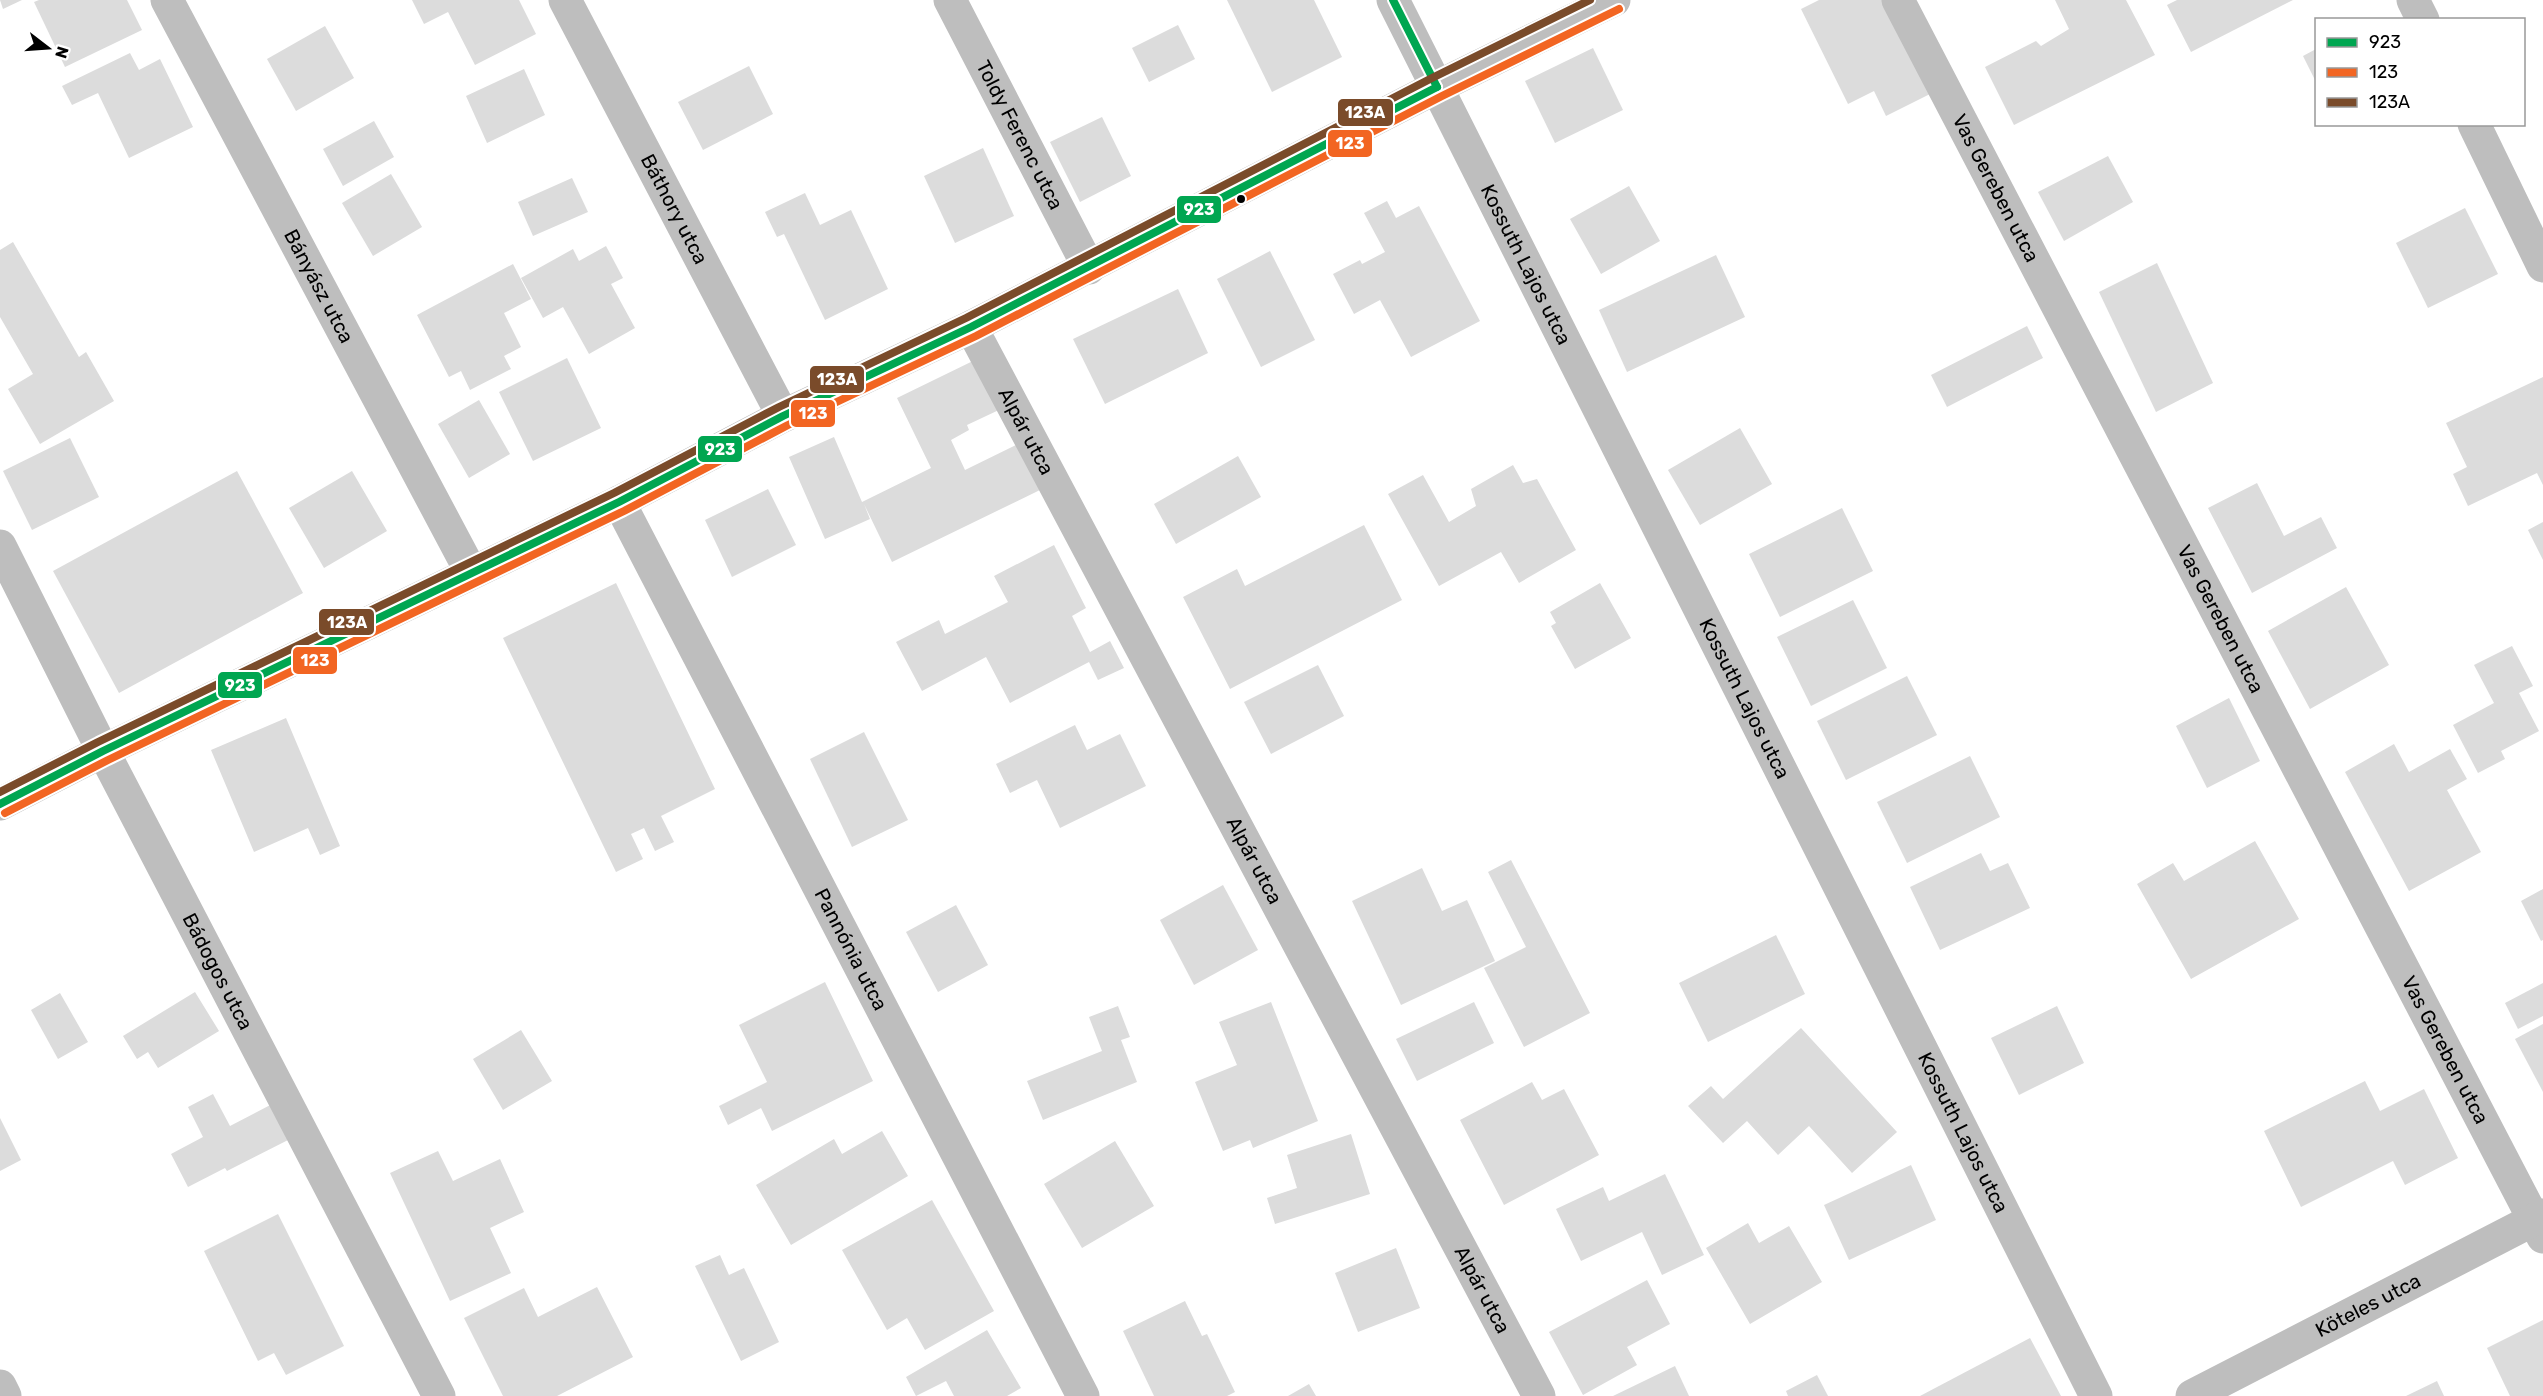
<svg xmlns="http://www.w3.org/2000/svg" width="2543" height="1396" viewBox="0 0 2543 1396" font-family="Rubik,sans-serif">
	<rect width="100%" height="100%" fill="#fff"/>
	<g fill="#dcdcdc">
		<polygon points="0,0 22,0 3,9"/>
		<polygon points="39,0 127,0 142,30 65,67 34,2"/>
		<polygon points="412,0 519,0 536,34 475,65 448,12 424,24"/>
		<polygon points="1227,0 1314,0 1342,57 1272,92"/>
		<polygon points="1819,0 1884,0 1930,94 1886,116 1874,91 1848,104 1801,9"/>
		<polygon points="2055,0 2126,0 2155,55 2014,125 1985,67 2036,41 2041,46 2069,29"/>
		<polygon points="2177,0 2293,0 2191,52 2167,5"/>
		<polygon points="1178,25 1195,59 1149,82 1132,48"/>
		<polygon points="325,26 354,78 296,111 267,59"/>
		<polygon points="1593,48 1623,110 1555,143 1525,81"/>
		<polygon points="2316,49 2316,82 2303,56"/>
		<polygon points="130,53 139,70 160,59 193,127 129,158 98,93 72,105 62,86"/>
		<polygon points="749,66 773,114 703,150 678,102"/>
		<polygon points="524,69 545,115 487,143 466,96"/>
		<polygon points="1102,117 1131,176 1080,202 1050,142"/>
		<polygon points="374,121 394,157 343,186 323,149"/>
		<polygon points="983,148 1014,216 955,243 924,176"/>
		<polygon points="2108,156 2133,202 2064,241 2038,192"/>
		<polygon points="391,174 422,227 373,256 342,203"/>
		<polygon points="572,178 588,212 533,236 518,202"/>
		<polygon points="1629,186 1660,241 1601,274 1570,219"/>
		<polygon points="805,193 820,225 851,210 888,289 825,320 784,234 777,237 765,212"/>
		<polygon points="1387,201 1396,218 1419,206 1480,321 1411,357 1380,300 1354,314 1333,274 1360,260 1362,264 1385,252 1364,213"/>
		<polygon points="2465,208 2498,274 2428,308 2396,243"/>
		<polygon points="13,242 79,357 86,352 114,401 40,444 8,389 33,374 0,317 0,250"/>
		<polygon points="606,246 623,278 611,284 635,328 589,354 563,307 543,318 521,278 573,249 579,261"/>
		<polygon points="1270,251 1315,340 1261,367 1217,279"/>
		<polygon points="1716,255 1745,317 1627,372 1599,310"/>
		<polygon points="2157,263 2213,383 2156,412 2099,292"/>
		<polygon points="513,264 531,299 504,313 521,347 504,356 511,369 470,390 461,371 449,377 417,315"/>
		<polygon points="1178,289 1208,353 1105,404 1073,339"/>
		<polygon points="2027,326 2043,358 1947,407 1931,375"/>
		<polygon points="567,358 601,428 533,461 499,392"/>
		<polygon points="977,359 1001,409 967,425 969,430 951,440 965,470 1018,444 1040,490 892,562 864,504 870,519 825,539 789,457 834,437 862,502 931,468 897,398"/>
		<polygon points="2543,377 2543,485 2537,473 2468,506 2453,474 2467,467 2446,423"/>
		<polygon points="479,400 510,454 469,478 438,424"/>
		<polygon points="1740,428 1772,484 1700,525 1668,470"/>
		<polygon points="70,438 99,497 32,530 3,471"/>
		<polygon points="1238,456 1261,497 1176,544 1154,504"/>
		<polygon points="1513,465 1523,483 1537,479 1576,550 1519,583 1501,552 1439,586 1388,494 1423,475 1449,522 1476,506 1471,489"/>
		<polygon points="237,471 303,593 119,693 53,571"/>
		<polygon points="352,471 387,531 324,568 289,508"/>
		<polygon points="2257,483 2284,536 2321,517 2337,548 2252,593 2208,508"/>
		<polygon points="768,489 796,545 732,577 705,520"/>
		<polygon points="1842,508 1873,571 1780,617 1749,554"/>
		<polygon points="2543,522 2543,560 2528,530"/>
		<polygon points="1364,525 1402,600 1230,689 1183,597 1237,569 1245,586"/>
		<polygon points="1054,545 1086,608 1072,616 1090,652 1110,641 1124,668 1098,680 1089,662 1010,703 986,657 922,691 896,642 939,620 945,634 1008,602 994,576"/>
		<polygon points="616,583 715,789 661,816 674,842 655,851 644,828 631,834 643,859 616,872 503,638"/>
		<polygon points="1600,583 1631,638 1575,669 1551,626 1556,623 1550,612"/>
		<polygon points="2346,587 2389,665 2310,709 2268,631"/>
		<polygon points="1853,600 1887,668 1811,706 1777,637"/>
		<polygon points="2512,646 2533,686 2519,693 2539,731 2501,751 2505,759 2478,773 2453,725 2494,703 2474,665"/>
		<polygon points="1318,665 1344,716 1271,754 1244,702"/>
		<polygon points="1907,676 1937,735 1846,780 1817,721"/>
		<polygon points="2229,698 2260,761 2207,788 2176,726"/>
		<polygon points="286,718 340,846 320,855 308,828 254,852 211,750"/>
		<polygon points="1075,725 1087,750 1120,734 1146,786 1060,828 1037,780 1010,793 996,764"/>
		<polygon points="864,732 908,820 852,847 810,759"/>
		<polygon points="2394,744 2409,772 2450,749 2467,779 2447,790 2481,852 2409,891 2345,772"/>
		<polygon points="1970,756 2000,817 1907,863 1877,802"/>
		<polygon points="2255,841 2299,919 2191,979 2137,884 2173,863 2184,881"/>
		<polygon points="1981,853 1990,871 2008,863 2030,908 1940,950 1910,887"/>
		<polygon points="1511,860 1590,1013 1524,1047 1484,968 1526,947 1488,872"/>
		<polygon points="1422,868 1442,911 1467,900 1495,961 1401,1005 1352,901"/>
		<polygon points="1223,885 1258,950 1194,985 1160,920"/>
		<polygon points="2543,889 2543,940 2541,941 2521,901"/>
		<polygon points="956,905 988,965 938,992 906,932"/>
		<polygon points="1776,935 1805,994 1708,1042 1679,983"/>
		<polygon points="825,982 873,1081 772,1131 761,1108 728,1125 719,1106 767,1082 739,1025"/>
		<polygon points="2543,983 2543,1016 2518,1029 2505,1003"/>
		<polygon points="195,992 219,1031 158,1068 148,1052 137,1059 123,1036"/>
		<polygon points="60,993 88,1042 58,1059 31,1010"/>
		<polygon points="1271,1002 1318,1121 1253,1148 1250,1140 1223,1151 1195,1082 1237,1065 1219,1022"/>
		<polygon points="1474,1002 1494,1043 1417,1081 1396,1039"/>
		<polygon points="1118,1006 1130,1037 1121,1040 1137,1082 1043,1120 1027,1081 1102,1051 1089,1017"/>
		<polygon points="2057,1006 2084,1063 2019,1095 1991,1038"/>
		<polygon points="2543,1024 2543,1092 2515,1039"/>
		<polygon points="1801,1028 1897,1132 1852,1173 1809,1126 1778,1155 1747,1121 1723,1143 1688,1106 1711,1086 1723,1099"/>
		<polygon points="521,1030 552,1081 503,1110 473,1059"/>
		<polygon points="2365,1081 2380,1111 2424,1089 2458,1158 2405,1185 2393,1161 2301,1207 2264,1131"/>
		<polygon points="1532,1082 1542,1100 1564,1089 1599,1155 1504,1205 1460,1120"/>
		<polygon points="213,1094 230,1126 276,1102 294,1137 227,1171 225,1168 188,1187 171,1154 203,1137 188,1107"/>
		<polygon points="0,1118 21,1160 0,1171"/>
		<polygon points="882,1131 908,1176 791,1245 756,1185 834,1139 842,1154"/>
		<polygon points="1351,1134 1370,1194 1275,1224 1267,1198 1297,1188 1287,1155"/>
		<polygon points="1115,1141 1154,1206 1082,1248 1044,1184"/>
		<polygon points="438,1151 453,1181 500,1159 524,1212 490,1228 511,1273 450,1301 390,1173"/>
		<polygon points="1911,1165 1936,1220 1849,1260 1824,1205"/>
		<polygon points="1665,1174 1704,1255 1662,1275 1642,1232 1581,1261 1556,1209 1603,1187 1609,1201"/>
		<polygon points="932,1200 994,1311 925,1350 907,1318 887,1330 842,1250"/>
		<polygon points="278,1214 344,1346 286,1375 274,1353 258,1361 204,1251"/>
		<polygon points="1748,1223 1759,1243 1789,1226 1822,1282 1750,1324 1706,1248"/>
		<polygon points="1396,1248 1420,1308 1358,1332 1335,1273"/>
		<polygon points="720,1255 729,1275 744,1268 779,1342 741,1361 695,1266"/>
		<polygon points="1647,1280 1670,1324 1627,1347 1637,1365 1583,1395 1549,1332"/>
		<polygon points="597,1287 633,1357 557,1396 503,1396 464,1318 524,1288 538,1317"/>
		<polygon points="1185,1301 1202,1336 1207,1334 1235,1392 1227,1396 1154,1396 1123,1331"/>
		<polygon points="2543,1320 2543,1396 2510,1396 2487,1348"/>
		<polygon points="987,1330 1021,1388 1007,1396 954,1396 946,1381 916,1396 906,1377"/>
		<polygon points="2030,1338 2061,1396 1920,1396"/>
		<polygon points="1675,1366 1689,1396 1613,1396"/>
		<polygon points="1817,1375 1828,1396 1788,1396 1786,1391"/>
		<polygon points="2437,1381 2444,1396 2406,1396"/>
		<polygon points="1309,1384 1316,1396 1288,1396"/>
	</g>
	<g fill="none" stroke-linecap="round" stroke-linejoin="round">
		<g stroke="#bebebe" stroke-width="33">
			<path id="s1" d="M 167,0 L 471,572"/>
			<path id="s2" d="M 565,0 L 783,416"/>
			<path id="s3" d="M 950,0 L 1089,268"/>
			<path id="s4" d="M 1393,0 L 2096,1396"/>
			<path id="s5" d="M 1898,0 L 2543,1237"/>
			<polyline points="2413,0 2423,20"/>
			<polyline points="2474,124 2543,266"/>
			<path id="s6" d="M 971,327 L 1539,1396"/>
			<path id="s7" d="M 619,502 L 1083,1396"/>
			<path id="s8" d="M 0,546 L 103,751 L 439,1396"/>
			<polyline points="0,804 103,751 619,502 783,416 971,327 1437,87 1614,0"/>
			<polyline points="0,1386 5,1396"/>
			<path id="s9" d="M 2192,1396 L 2543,1215"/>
		</g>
		<defs>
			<g id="bus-1">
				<polyline points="1393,0 1437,87"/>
				<polyline points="0,804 103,751 619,502 783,416 971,327 1437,87"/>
			</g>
			<polyline id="bus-2" points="5,813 108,760 624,511 788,425 976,336 1442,96 1619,9"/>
			<polyline id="bus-3" points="0,792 98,742 614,493 779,407 966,318 1432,78 1590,0"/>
		</defs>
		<use href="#bus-1" stroke="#fff" stroke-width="12"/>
		<use href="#bus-2" stroke="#fff" stroke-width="12"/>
		<use href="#bus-3" stroke="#fff" stroke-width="12"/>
		<use href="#bus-1" stroke="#00a651" stroke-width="8"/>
		<use href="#bus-2" stroke="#f26522" stroke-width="8"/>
		<use href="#bus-3" stroke="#7a4b2a" stroke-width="8"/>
	</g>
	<circle fill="#000" stroke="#fff" stroke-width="2" cx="1241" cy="199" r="5"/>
	<g text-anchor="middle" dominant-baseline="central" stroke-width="4.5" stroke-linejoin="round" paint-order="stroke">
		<g font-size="20" fill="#000" stroke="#fff">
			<text stroke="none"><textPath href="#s3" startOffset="152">Toldy Ferenc utca</textPath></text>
			<text stroke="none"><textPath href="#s5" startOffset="212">Vas Gereben utca</textPath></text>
			<text stroke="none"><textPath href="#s2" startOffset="236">Báthory utca</textPath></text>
			<text stroke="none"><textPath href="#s4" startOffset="296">Kossuth Lajos utca</textPath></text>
			<text stroke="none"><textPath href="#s1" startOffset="324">Bányász utca</textPath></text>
			<text stroke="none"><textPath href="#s6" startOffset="118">Alpár utca</textPath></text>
			<text stroke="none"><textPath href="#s5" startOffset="698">Vas Gereben utca</textPath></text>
			<text stroke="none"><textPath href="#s4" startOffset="782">Kossuth Lajos utca</textPath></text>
			<text stroke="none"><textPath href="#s6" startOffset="604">Alpár utca</textPath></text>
			<text stroke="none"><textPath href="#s7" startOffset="504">Pannónia utca</textPath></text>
			<text stroke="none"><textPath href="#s8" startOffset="478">Bádogos utca</textPath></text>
			<text stroke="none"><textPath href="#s5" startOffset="1184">Vas Gereben utca</textPath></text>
			<text stroke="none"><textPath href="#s4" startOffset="1268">Kossuth Lajos utca</textPath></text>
			<text stroke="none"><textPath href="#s6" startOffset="1090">Alpár utca</textPath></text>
			<text stroke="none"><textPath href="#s9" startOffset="198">Köteles utca</textPath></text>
		</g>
	</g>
	<g stroke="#fff" stroke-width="2">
		<rect x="1337" y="98" width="57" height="29" rx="6" fill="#7a4b2a"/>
		<rect x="1327" y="129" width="46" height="29" rx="6" fill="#f26522"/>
		<rect x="1176" y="195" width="46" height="29" rx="6" fill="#00a651"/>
		<rect x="809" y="365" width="56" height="29" rx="6" fill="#7a4b2a"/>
		<rect x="790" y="399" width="46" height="29" rx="6" fill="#f26522"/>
		<rect x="697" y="435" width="46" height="28" rx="6" fill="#00a651"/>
		<rect x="318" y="608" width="57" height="28" rx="6" fill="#7a4b2a"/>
		<rect x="292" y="646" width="46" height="29" rx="6" fill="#f26522"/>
		<rect x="217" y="671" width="46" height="28" rx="6" fill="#00a651"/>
	</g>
	<g font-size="16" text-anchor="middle" font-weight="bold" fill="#fff">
		<text x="1365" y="118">123A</text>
		<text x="1350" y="149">123</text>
		<text x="1199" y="215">923</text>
		<text x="837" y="385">123A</text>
		<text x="813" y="419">123</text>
		<text x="720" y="455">923</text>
		<text x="347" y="628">123A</text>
		<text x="315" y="666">123</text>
		<text x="240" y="691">923</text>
	</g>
	<rect x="2315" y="18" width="210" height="108" fill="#ffffff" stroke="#999999" stroke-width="1.5"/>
	<rect x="2327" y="38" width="30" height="9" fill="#00a651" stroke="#999999" stroke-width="1.5"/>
	<text x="2369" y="48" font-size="18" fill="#000000">923</text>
	<rect x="2327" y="68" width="30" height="9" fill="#f26522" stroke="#999999" stroke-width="1.5"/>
	<text x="2369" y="78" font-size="18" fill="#000000">123</text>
	<rect x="2327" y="98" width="30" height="9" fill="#7a4b2a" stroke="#999999" stroke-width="1.5"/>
	<text x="2369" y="108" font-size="18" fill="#000000">123A</text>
	<g transform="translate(48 48) rotate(107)" stroke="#ffffff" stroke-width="4.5" paint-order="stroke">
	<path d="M0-4.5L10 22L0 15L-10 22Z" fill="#000000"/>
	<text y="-9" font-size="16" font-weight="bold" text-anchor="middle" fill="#000000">N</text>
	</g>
</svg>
